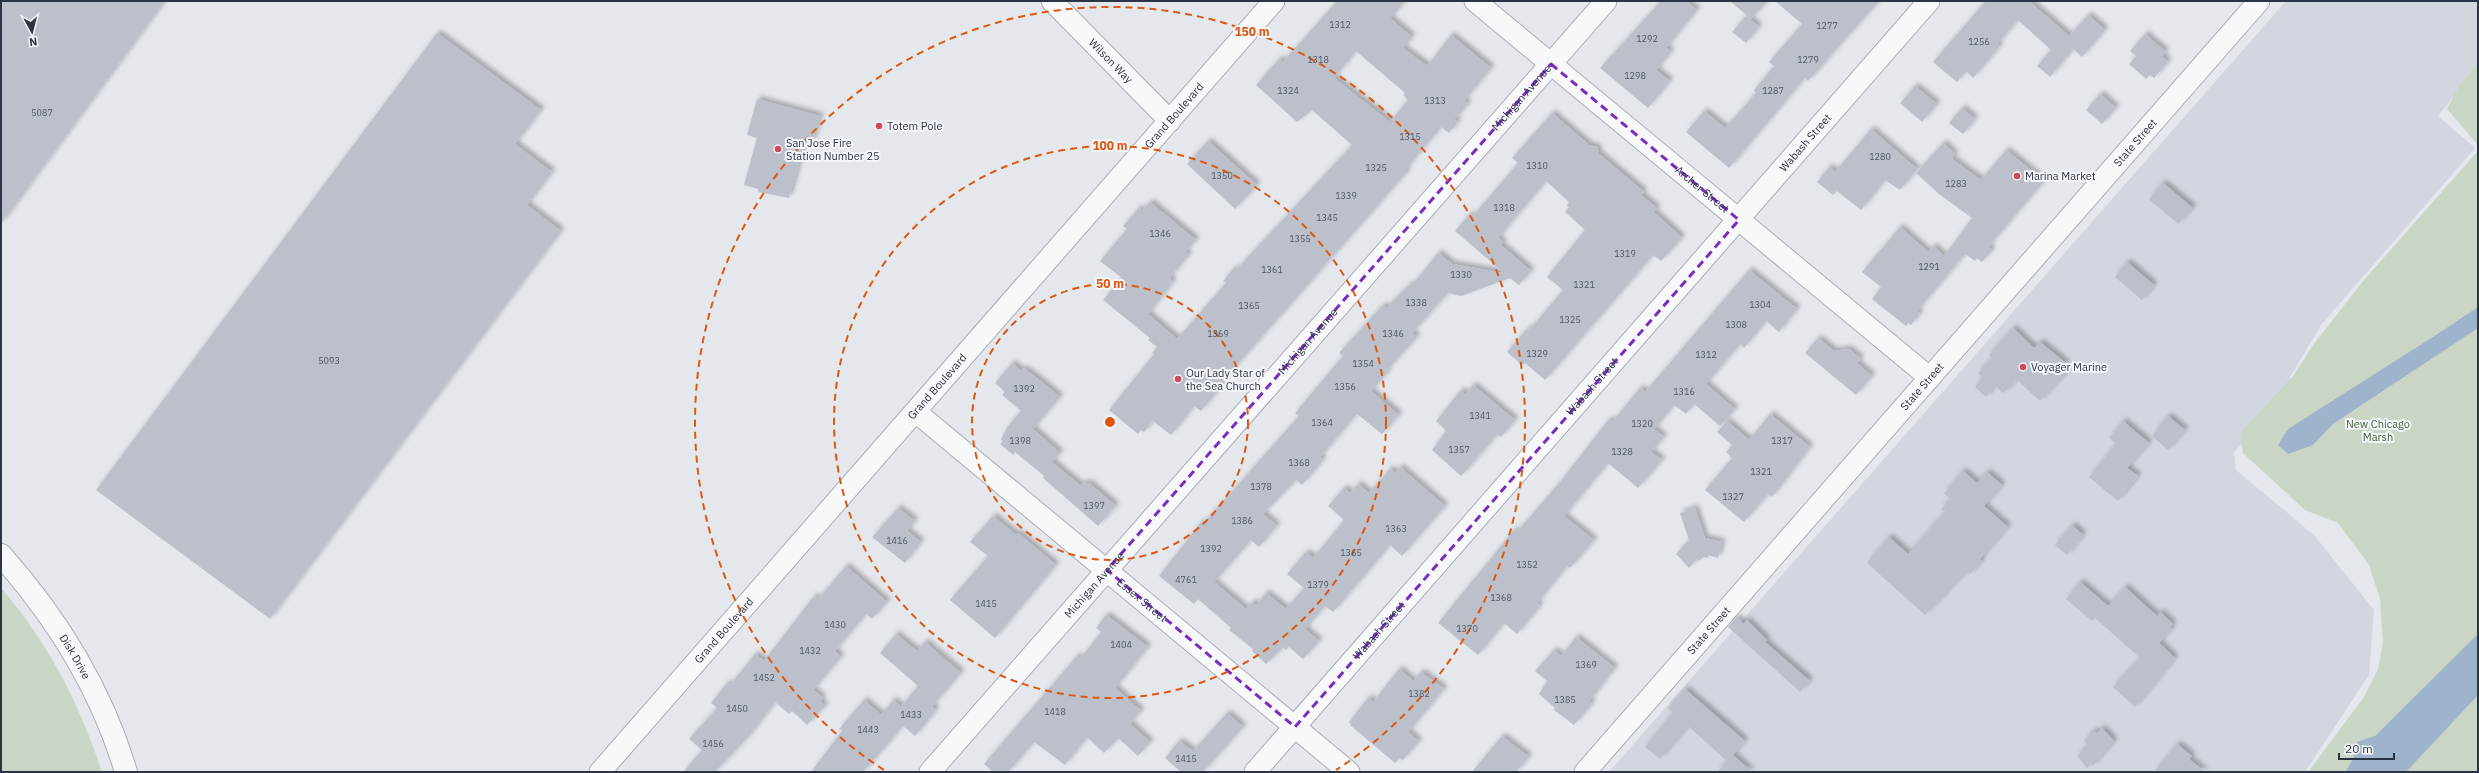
<svg xmlns="http://www.w3.org/2000/svg" width="2479" height="773" viewBox="0 0 2479 773" font-family="'IBM Plex Sans',sans-serif">
	<defs>
		<filter id="shadow"><feDropShadow dx="3.5" dy="-3.5" stdDeviation="2" flood-color="#0004"/></filter>
	</defs>
	<rect width="100%" height="100%" fill="#e4e7ec"/>
	<polygon fill="#d2d6de" points="2286,1 2478,1 2478,66 2438,116 2475,148 2321,325 2290,377 2291,383 2234,453 2236,470 2314,535 2374,610 2369,675 2305,772 1609,772"/>
	<g fill="#c9d6c5">
		<polygon points="2478,63 2478,145 2447,109 2458,88"/>
		<polygon points="2478,151 2478,772 2308,772 2364,697 2378,669 2383,643 2380,599 2369,565 2338,523 2305,510 2243,453 2240,433 2294,375 2313,345 2364,280"/>
		<path d="M 1,588 C 49,644 79,703 102,772 L 1,772 Z"/>
	</g>
	<g fill="#9fb4cc">
		<polygon points="2478,307 2478,328 2333,424 2313,445 2288,454 2278,445 2288,429 2436,335"/>
		<polygon points="2478,634 2478,695 2406,772 2345,772 2353,759 2357,742 2375,736"/>
	</g>
	<g fill="#bbc0ca" fill-rule="evenodd" filter="url(#shadow)">
		<polygon points="1,1 165,1 1,224"/>
		<path d="M 1337,1 L 1405,1 L 1390,18 L 1412,37 L 1403,48 L 1427,66 L 1451,35 L 1491,68 L 1464,101 L 1468,104 L 1454,120 L 1458,122 L 1449,133 L 1441,127 L 1405,170 L 1407,172 L 1221,383 L 1223,384 L 1201,411 L 1194,406 L 1171,435 L 1153,421 L 1144,432 L 1141,430 L 1138,434 L 1109,410 L 1154,354 L 1152,353 L 1157,347 L 1148,340 L 1150,338 L 1103,300 L 1122,278 L 1100,261 L 1127,229 L 1123,226 L 1139,208 L 1142,211 L 1150,202 L 1196,240 L 1185,252 L 1189,255 L 1171,276 L 1170,280 L 1173,282 L 1148,314 L 1177,339 L 1226,283 L 1223,281 L 1233,269 L 1235,271 L 1352,145 L 1312,110 L 1297,122 L 1256,85 L 1279,59 L 1283,62 ZM 1356,51 L 1405,93 L 1403,95 L 1408,100 L 1390,122 L 1334,78 Z"/>
		<polygon points="1661,1 1686,1 1697,10 1666,48 1671,52 1656,70 1670,81 1648,108 1600,68"/>
		<polygon points="1730,1 1767,1 1751,19"/>
		<polygon points="1775,1 1879,1 1808,81 1805,78 1729,168 1686,132 1704,111 1725,128 1756,93 1754,90 1774,66 1769,62 1802,24"/>
		<polygon points="1986,1 2029,1 2069,36 2088,15 2105,30 2082,57 2073,49 2050,77 2037,66 2051,50 2018,20 1997,44 2000,46 1973,78 1966,71 1957,82 1933,62"/>
		<polygon points="1746,16 1759,27 1746,43 1732,32"/>
		<polygon points="437,33 541,110 515,144 552,172 527,205 561,231 270,619 96,490"/>
		<polygon points="2145,34 2166,52 2162,56 2168,62 2154,78 2150,75 2146,79 2129,64 2136,56 2130,51"/>
		<polygon points="1915,86 1937,104 1922,122 1900,103"/>
		<polygon points="2100,94 2116,108 2102,124 2086,110"/>
		<polygon points="757,99 820,116 812,142 805,140 789,198 758,192 758,189 744,185 757,138 747,135"/>
		<polygon points="1962,108 1975,119 1963,134 1949,123"/>
		<polygon points="1552,113 1589,145 1597,147 1599,154 1644,192 1641,195 1657,208 1654,212 1682,238 1661,261 1653,255 1545,380 1525,363 1522,365 1507,352 1525,331 1532,327 1563,290 1547,277 1585,230 1565,212 1569,207 1567,205 1569,202 1546,181 1498,238 1503,242 1501,245 1531,271 1519,285 1510,278 1461,296 1448,293 1412,333 1417,337 1386,371 1388,372 1371,391 1399,415 1382,434 1357,414 1320,457 1323,460 1302,485 1296,480 1263,514 1277,526 1259,547 1251,540 1214,582 1246,609 1252,602 1256,605 1266,593 1286,609 1304,588 1287,574 1306,552 1313,558 1344,520 1328,506 1344,488 1350,493 1358,484 1369,493 1390,469 1395,473 1400,467 1445,506 1402,556 1390,545 1333,612 1325,606 1305,629 1319,641 1303,659 1289,647 1286,650 1283,647 1266,664 1252,651 1253,649 1229,630 1231,628 1198,599 1194,604 1159,576 1201,522 1203,524 1299,416 1295,413 1343,356 1339,353 1383,305 1386,308 1410,284 1412,285 1438,253 1452,264 1504,273 1455,231 1470,214 1472,217 1518,163 1512,158"/>
		<polygon points="1871,129 1917,169 1900,190 1885,180 1861,210 1837,191 1833,195 1817,182 1829,167 1835,172"/>
		<polygon points="1208,141 1257,185 1235,209 1187,164"/>
		<polygon points="1943,143 1955,154 1952,159 1981,180 2006,150 2044,181 1988,247 1992,250 1982,262 1977,258 1975,261 1965,254 1917,311 1920,313 1911,325 1908,323 1906,326 1872,299 1881,287 1862,272 1900,227 1928,252 1933,246 1944,256 1972,218 1939,194 1916,173"/>
		<polygon points="2163,183 2193,208 2178,224 2149,199"/>
		<polygon points="2127,262 2154,285 2142,300 2115,277"/>
		<polygon points="1749,270 1797,309 1779,332 1766,321 1744,348 1740,344 1706,384 1735,409 1720,426 1694,404 1686,414 1674,405 1654,429 1664,437 1651,452 1662,460 1638,488 1608,463 1564,516 1594,540 1570,568 1567,566 1537,603 1540,606 1517,634 1504,623 1478,655 1438,623 1514,530 1517,532 1560,482 1609,419 1612,422 1640,388 1645,392"/>
		<polygon points="2013,328 2034,348 2040,342 2067,364 2061,371 2065,374 2040,401 2017,380 2003,393 1995,386 1986,397 1975,387 1983,377 1978,373 1992,358 1989,355"/>
		<polygon points="1818,338 1834,351 1849,349 1861,359 1857,363 1872,376 1856,395 1805,353"/>
		<polygon points="1012,363 1021,371 1023,368 1033,375 1060,397 1033,429 1060,453 1052,462 1081,486 1084,482 1088,485 1089,483 1116,506 1098,526 1043,478 1044,476 1015,452 1013,455 1000,444 1003,441 1001,439 1008,426 1021,411 1002,395 1005,392 995,383"/>
		<polygon points="1473,385 1515,420 1501,437 1497,435 1461,476 1432,450 1446,431 1436,421 1461,390 1465,394"/>
		<polygon points="1770,414 1810,447 1772,497 1768,494 1744,522 1705,490 1732,458 1726,452 1732,445 1717,432 1727,421 1749,440"/>
		<polygon points="2168,416 2185,430 2168,450 2152,436"/>
		<polygon points="2123,421 2149,443 2127,468 2138,476 2118,501 2089,477 2116,444 2109,438"/>
		<polygon points="1963,471 1977,483 1987,472 2002,485 1984,506 2008,527 1980,559 1982,561 1970,574 1967,571 1925,615 1867,563 1889,537 1908,554 1945,512 1941,509 1950,499 1944,493"/>
		<polygon points="898,508 915,521 907,531 921,542 905,563 872,537"/>
		<polygon points="1695,508 1705,538 1722,542 1718,558 1708,555 1708,558 1703,557 1699,561 1697,559 1689,568 1676,554 1689,540 1680,513"/>
		<polygon points="993,516 1016,535 1018,533 1056,565 995,638 950,600 988,556 970,542"/>
		<polygon points="2072,525 2083,535 2067,555 2055,545"/>
		<polygon points="846,566 887,602 872,619 866,614 835,651 841,657 813,690 823,698 820,701 825,706 807,725 792,711 789,714 775,702 749,736 715,772 683,772 702,750 689,739 717,708 711,703 727,683 730,685 755,654 764,661 814,596 818,599"/>
		<polygon points="2080,582 2108,606 2125,587 2157,616 2160,612 2173,624 2170,627 2172,629 2159,643 2175,658 2135,707 2113,687 2140,658 2095,618 2092,621 2066,599"/>
		<polygon points="1106,615 1148,647 1115,688 1141,711 1130,724 1150,742 1138,756 1118,738 1104,753 1087,737 1065,765 1034,742 1008,772 993,772 984,764 1077,656 1080,659 1101,632 1096,628"/>
		<polygon points="1737,617 1744,624 1747,620 1767,640 1765,642 1810,681 1800,692 1728,627"/>
		<polygon points="896,634 917,651 925,642 961,673 932,706 936,710 915,736 903,726 863,772 811,772 842,731 839,729 864,700 881,715 893,700 901,707 918,686 880,653"/>
		<polygon points="1576,637 1615,668 1589,701 1592,703 1590,706 1574,725 1554,710 1555,708 1539,694 1547,681 1535,671 1554,650 1561,656"/>
		<polygon points="1399,669 1413,681 1421,672 1444,689 1408,732 1419,741 1403,760 1400,758 1395,763 1350,725 1351,724 1349,722 1368,698 1373,702"/>
		<polygon points="1685,689 1745,741 1733,755 1752,772 1717,772 1727,761 1688,726 1660,759 1645,747 1673,713 1668,708"/>
		<polygon points="1227,713 1243,727 1203,772 1181,772 1165,758 1179,741 1193,751"/>
		<polygon points="2102,728 2114,741 2093,766 2091,764 2087,768 2077,756 2088,745 2084,740 2094,731 2097,733"/>
		<polygon points="1502,736 1529,757 1516,772 1472,772"/>
		<polygon points="2177,744 2192,756 2189,759 2205,772 2154,772"/>
	</g>
	<g fill="none" stroke-linecap="round" stroke-linejoin="round">
		<defs>
			<g id="minor">
				<path id="s1" d="M 1052,1 L 1170,121"/>
				<path id="s2" d="M 1475,1 L 1930,378"/>
				<path id="s3" d="M 916,412 L 1349,772"/>
				<path id="s4" d="M 600,772 L 1274,1"/>
				<path id="s5" d="M 930,772 L 1606,1"/>
				<path id="s6" d="M 1255,772 L 1929,1"/>
				<path id="s7" d="M 1585,772 L 2259,1"/>
			</g>
			<g id="tertiary">
				<path id="s8" d="M 1,555 C 57,618 102,691 126,772"/>
			</g>
		</defs>
		<use href="#minor" stroke="#a9aeb7" stroke-width="23"/>
		<use href="#tertiary" stroke="#a9aeb7" stroke-width="24"/>
		<use href="#minor" stroke="#f7f8fa" stroke-width="21"/>
		<use href="#tertiary" stroke="#f7f8fa" stroke-width="22"/>
	</g>
	<path fill="none" stroke="#7b2cbf" stroke-width="3" stroke-dasharray="8 5" stroke-linejoin="round" d="M 1551,64 L 1739,220 L 1295,727 L 1107,570 Z"/>
	<g fill="none" stroke="#df570f" stroke-width="2" stroke-dasharray="7 5">
		<circle cx="1110" cy="422" r="138"/>
		<circle cx="1110" cy="422" r="276"/>
		<path d="M884 770A415 415 0 1 1 1336 770"/>
	</g>
	<g fill="#d1495b" stroke="#f4f6f9" stroke-width="1.5">
		<circle cx="879" cy="126" r="4"/>
		<circle cx="778" cy="149" r="4"/>
		<circle cx="2017" cy="176" r="4"/>
		<circle cx="2023" cy="367" r="4"/>
		<circle cx="1178" cy="379" r="4"/>
	</g>
	<g text-anchor="middle" dominant-baseline="central" stroke-width="4" stroke-linejoin="round" paint-order="stroke">
		<g font-size="9" fill="#4f5766">
			<text x="1340" y="24">1312</text>
			<text x="1827" y="25">1277</text>
			<text x="1647" y="38">1292</text>
			<text x="1979" y="41">1256</text>
			<text x="1318" y="59">1318</text>
			<text x="1808" y="59">1279</text>
			<text x="1635" y="75">1298</text>
			<text x="1288" y="90">1324</text>
			<text x="1773" y="90">1287</text>
			<text x="1435" y="100">1313</text>
			<text x="42" y="112">5087</text>
			<text x="1410" y="136">1315</text>
			<text x="1880" y="156">1280</text>
			<text x="1537" y="165">1310</text>
			<text x="1376" y="167">1325</text>
			<text x="1222" y="175">1350</text>
			<text x="1956" y="183">1283</text>
			<text x="1346" y="195">1339</text>
			<text x="1504" y="207">1318</text>
			<text x="1327" y="217">1345</text>
			<text x="1160" y="233">1346</text>
			<text x="1300" y="238">1355</text>
			<text x="1625" y="253">1319</text>
			<text x="1929" y="266">1291</text>
			<text x="1272" y="269">1361</text>
			<text x="1461" y="274">1330</text>
			<text x="1584" y="284">1321</text>
			<text x="1416" y="302">1338</text>
			<text x="1760" y="304">1304</text>
			<text x="1249" y="305">1365</text>
			<text x="1570" y="319">1325</text>
			<text x="1736" y="324">1308</text>
			<text x="1218" y="333">1369</text>
			<text x="1393" y="333">1346</text>
			<text x="1537" y="353">1329</text>
			<text x="1706" y="354">1312</text>
			<text x="329" y="360">5093</text>
			<text x="1363" y="363">1354</text>
			<text x="1345" y="386">1356</text>
			<text x="1024" y="388">1392</text>
			<text x="1684" y="391">1316</text>
			<text x="1480" y="415">1341</text>
			<text x="1322" y="422">1364</text>
			<text x="1642" y="423">1320</text>
			<text x="1020" y="440">1398</text>
			<text x="1782" y="440">1317</text>
			<text x="1459" y="449">1357</text>
			<text x="1622" y="451">1328</text>
			<text x="1299" y="462">1368</text>
			<text x="1761" y="471">1321</text>
			<text x="1261" y="486">1378</text>
			<text x="1733" y="496">1327</text>
			<text x="1094" y="505">1397</text>
			<text x="1242" y="520">1386</text>
			<text x="1396" y="528">1363</text>
			<text x="897" y="540">1416</text>
			<text x="1211" y="548">1392</text>
			<text x="1351" y="552">1365</text>
			<text x="1527" y="564">1352</text>
			<text x="1186" y="579">4761</text>
			<text x="1318" y="584">1379</text>
			<text x="1501" y="597">1368</text>
			<text x="986" y="603">1415</text>
			<text x="835" y="624">1430</text>
			<text x="1467" y="628">1370</text>
			<text x="1121" y="644">1404</text>
			<text x="810" y="650">1432</text>
			<text x="1586" y="664">1369</text>
			<text x="764" y="677">1452</text>
			<text x="1419" y="693">1382</text>
			<text x="1565" y="699">1385</text>
			<text x="737" y="708">1450</text>
			<text x="1055" y="711">1418</text>
			<text x="911" y="714">1433</text>
			<text x="868" y="729">1443</text>
			<text x="713" y="743">1456</text>
			<text x="1186" y="758">1415</text>
		</g>
		<g font-size="11" fill="#2b3445" stroke="#f4f6f9">
			<text stroke="none"><textPath href="#s1" startOffset="84">Wilson Way</textPath></text>
			<text stroke="none"><textPath href="#s5" startOffset="897">Michigan Avenue</textPath></text>
			<text stroke="none"><textPath href="#s4" startOffset="872">Grand Boulevard</textPath></text>
			<text stroke="none"><textPath href="#s6" startOffset="836">Wabash Street</textPath></text>
			<text stroke="none"><textPath href="#s7" startOffset="836">State Street</textPath></text>
			<text stroke="none"><textPath href="#s2" startOffset="295">Archer Street</textPath></text>
			<text stroke="none"><textPath href="#s5" startOffset="573">Michigan Avenue</textPath></text>
			<text stroke="none"><textPath href="#s4" startOffset="512">Grand Boulevard</textPath></text>
			<text stroke="none"><textPath href="#s6" startOffset="512">Wabash Street</textPath></text>
			<text stroke="none"><textPath href="#s7" startOffset="512">State Street</textPath></text>
			<text stroke="none"><textPath href="#s5" startOffset="249">Michigan Avenue</textPath></text>
			<text stroke="none"><textPath href="#s3" startOffset="294">Essex Street</textPath></text>
			<text stroke="none"><textPath href="#s4" startOffset="188">Grand Boulevard</textPath></text>
			<text stroke="none"><textPath href="#s6" startOffset="188">Wabash Street</textPath></text>
			<text stroke="none"><textPath href="#s7" startOffset="188">State Street</textPath></text>
			<text stroke="none"><textPath href="#s8" startOffset="126">Disk Drive</textPath></text>
		</g>
		<g font-size="11" fill="#2b3445" stroke="#f4f6f9" text-anchor="start">
			<text x="887" y="126">Totem Pole</text>
			<text x="786" y="143">San Jose Fire<tspan x="786" dy="13">Station Number 25</tspan></text>
			<text x="2025" y="176">Marina Market</text>
			<text x="2031" y="367">Voyager Marine</text>
			<text x="1186" y="373">Our Lady Star of<tspan x="1186" dy="13">the Sea Church</tspan></text>
		</g>
		<g font-size="11" fill="#3f6138" stroke="#f4f6f9">
			<text x="2378" y="424">New Chicago<tspan x="2378" dy="13">Marsh</tspan></text>
		</g>
	</g>
	<circle cx="1110" cy="422" r="6" fill="#df570f" stroke="#f4f6f9" stroke-width="2"/>
	<g font-size="12" text-anchor="middle" font-weight="bold" fill="#df570f" stroke="#f4f6f9" stroke-width="4" stroke-linejoin="round" paint-order="stroke">
		<text x="1252" y="36">150 m</text>
		<text x="1110" y="150">100 m</text>
		<text x="1110" y="288">50 m</text>
	</g>
	<rect width="2479" height="773" fill="none" stroke="#2b3445" stroke-width="4"/>
	<g transform="translate(32 32) rotate(173)" stroke="#f4f6f9" stroke-width="3" paint-order="stroke">
	<path d="M0-3L7 15L0 10L-7 15Z" fill="#2b3445"/>
	<text y="-6" font-size="11" font-weight="bold" text-anchor="middle" fill="#2b3445">N</text>
	</g>
	<path d="M2339 753v6h55v-6" fill="none" stroke="#2b3445" stroke-width="2"/>
	<text x="2345" y="753" font-size="12" fill="#2b3445" stroke="#f4f6f9" stroke-width="3" paint-order="stroke">20 m</text>
</svg>
